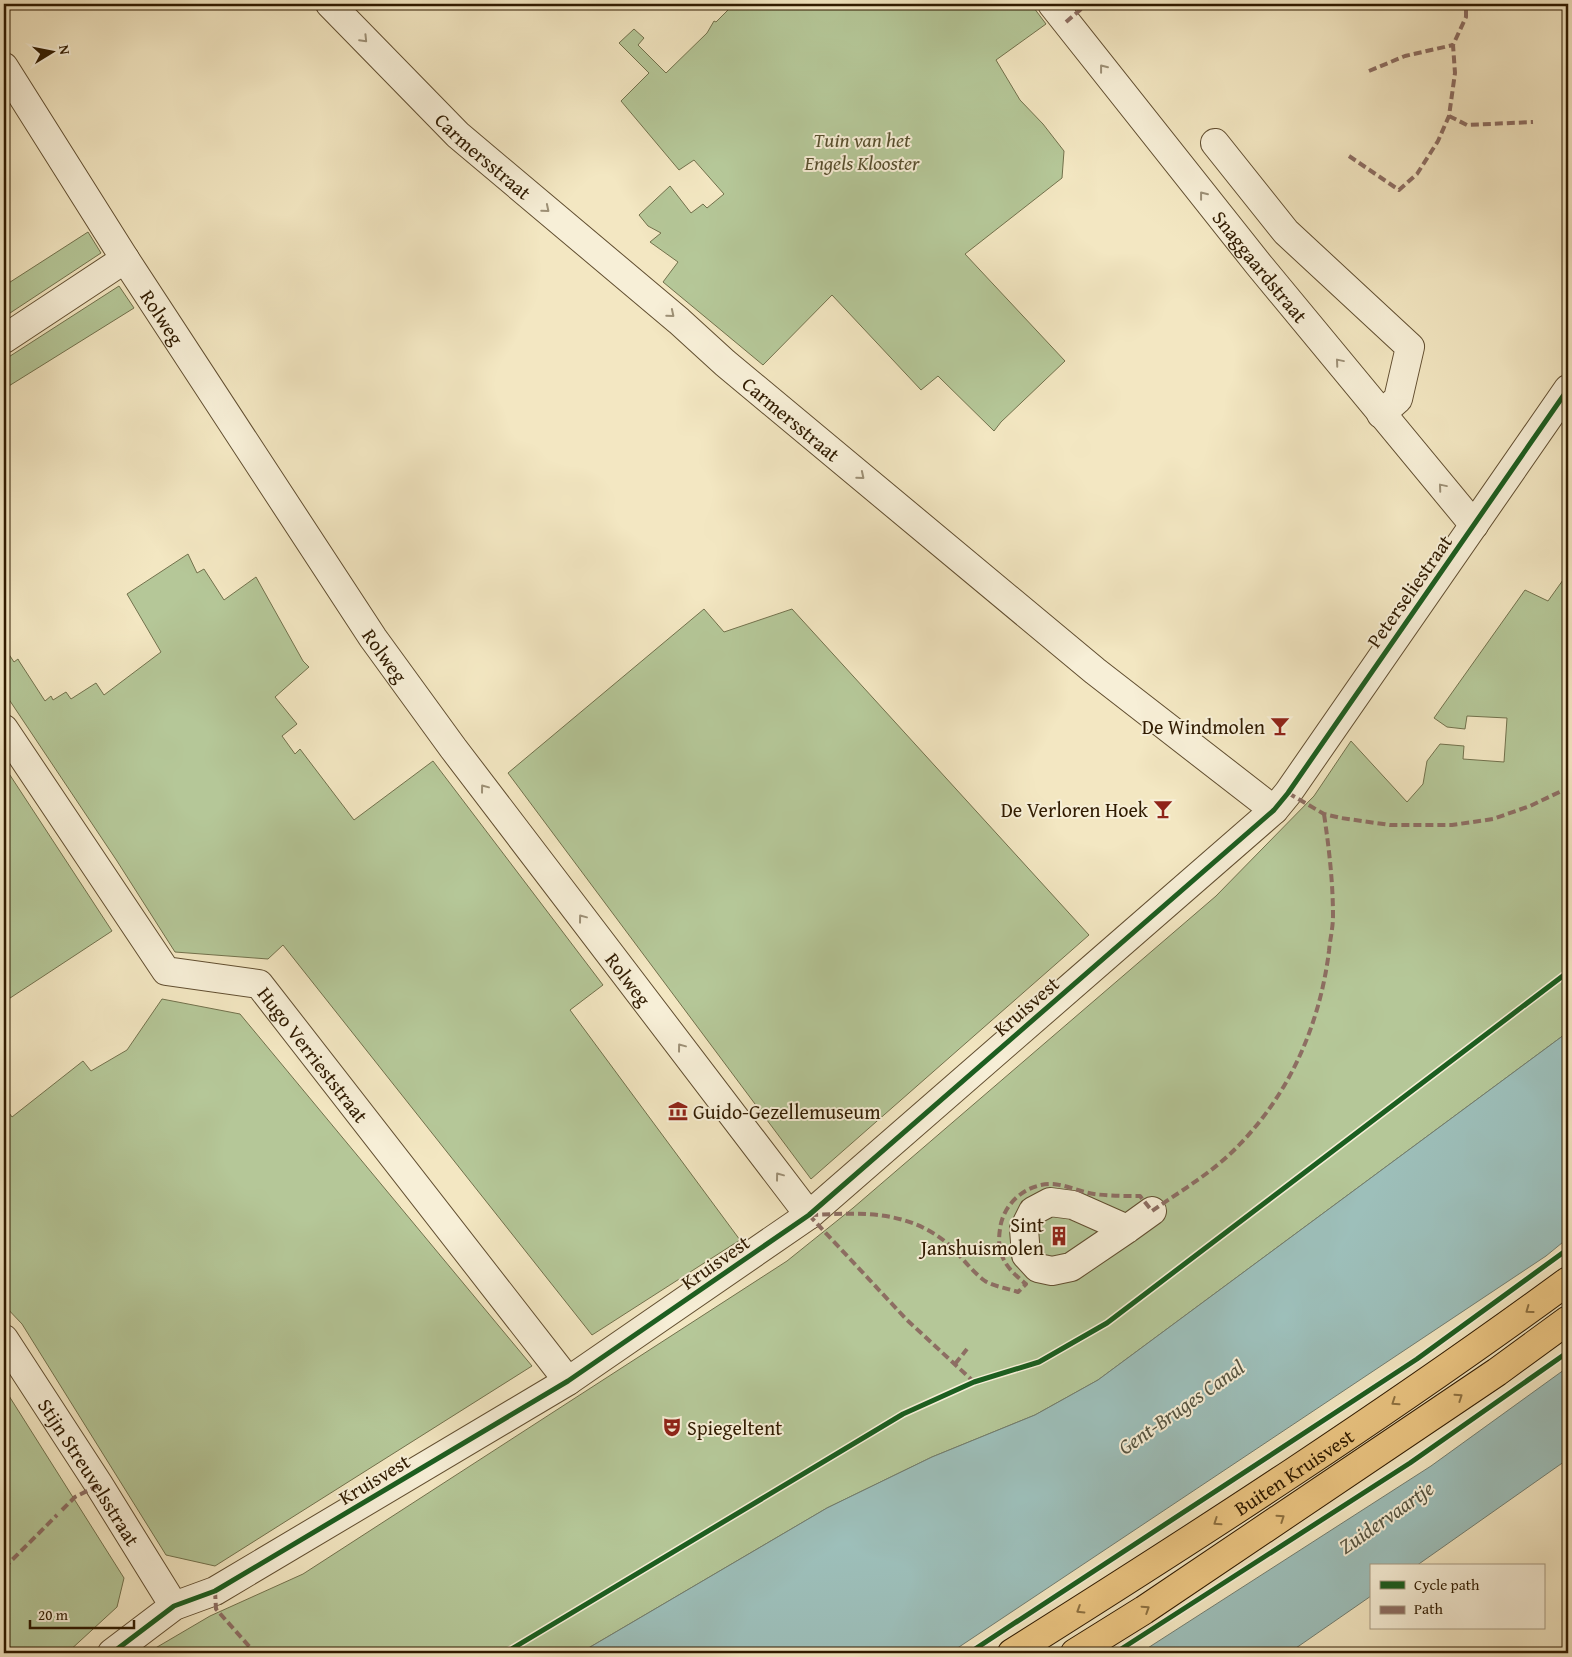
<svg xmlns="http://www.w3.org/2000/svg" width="1572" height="1657" viewBox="0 0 1572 1657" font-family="'Gentium Book Plus',serif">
	<rect width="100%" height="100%" fill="#f3e7c2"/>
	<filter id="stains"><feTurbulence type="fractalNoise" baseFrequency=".004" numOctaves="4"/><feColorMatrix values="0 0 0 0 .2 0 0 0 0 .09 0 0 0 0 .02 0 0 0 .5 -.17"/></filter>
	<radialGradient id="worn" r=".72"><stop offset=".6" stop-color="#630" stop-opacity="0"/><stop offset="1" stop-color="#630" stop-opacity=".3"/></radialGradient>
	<g fill="#b5c798" stroke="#72714c">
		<polygon points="734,4 1031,4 1046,24 996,60 1020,100 1043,124 1064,151 1062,178 965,254 1065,361 1001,422 994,431 938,376 921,390 832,295 763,365 663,282 678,262 650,242 661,233 648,226 639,215 670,186 691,213 703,204 707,208 724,194 694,160 679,170 621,101 649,73 619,43 634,29 644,38 638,45 666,73 707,33 714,21 716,22"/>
		<polygon points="88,232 101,253 4,317 4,286"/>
		<polygon points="119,286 134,308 4,389 4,360"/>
		<polygon points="188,554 197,573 204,569 224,600 256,577 303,661 309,667 275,697 297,724 282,736 295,754 300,749 354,820 433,761 603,985 570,1010 740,1240 592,1335 283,945 268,959 175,952 117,861 4,692 4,647 14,662 18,659 19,661 45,701 51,696 53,700 66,692 71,699 96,683 104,695 161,652 127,594"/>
		<polygon points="1568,573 1568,1032 1098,1380 1035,1415 932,1457 827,1508 580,1653 147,1653 210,1616 303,1574 787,1261 853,1208 1216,896 1314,796 1351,741 1407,802 1423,784 1427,761 1440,744 1464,746 1463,759 1504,762 1507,718 1467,716 1465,729 1447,727 1434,718 1525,590 1548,601"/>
		<polygon points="704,609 724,632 792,609 1089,935 811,1179 508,773"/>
		<polygon points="4,766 112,931 4,1002"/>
		<polygon points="162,999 240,1014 532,1366 215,1566 166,1555 22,1324 4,1305 4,1106 12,1117 83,1061 91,1071 127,1050"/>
		<polygon points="4,1388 124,1578 117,1607 67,1653 4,1653"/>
	</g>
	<g fill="#9dbfba" stroke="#717d70">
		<polygon points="1568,1032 1568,1238 1546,1256 950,1653 580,1653 827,1508 932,1457 1035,1415 1098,1380"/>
		<polygon points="1568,1367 1568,1459 1416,1566 1371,1566 1371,1596 1296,1648 1287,1653 1140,1653 1431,1466"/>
	</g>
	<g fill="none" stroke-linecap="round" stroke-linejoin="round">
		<defs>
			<g id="minor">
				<path id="s1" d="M 330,4 L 458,135 L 679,321 L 725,363 L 1095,671 L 1274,810"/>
				<path id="s2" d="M 1052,4 L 1259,265 L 1474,525"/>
				<path id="s3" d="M 4,67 L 125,259 L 373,638 L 453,748 L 809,1215"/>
				<polyline points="1215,143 1286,232 1410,347 1398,399 1381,414"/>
				<polyline points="4,339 125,259"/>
				<path id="s4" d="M 4,729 L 166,971 L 259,984 L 568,1381"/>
				<polyline points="1127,1229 1073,1205 1050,1202 1033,1211 1024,1229 1026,1255 1038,1268 1052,1271 1071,1267 1127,1229 1152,1211"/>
				<path id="s5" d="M 4,1339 L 99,1485 L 174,1606"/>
				<polyline points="112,1653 174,1606 215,1591 568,1381 809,1215 1274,810 1288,793 1568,389"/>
			</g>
			<g id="major">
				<path id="s6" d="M 1012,1653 C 1201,1534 1388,1413 1568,1281"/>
				<polyline points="1075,1653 1144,1610 1497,1372 1568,1320"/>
			</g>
		</defs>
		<use href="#minor" stroke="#614e30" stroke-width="30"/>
		<use href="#major" stroke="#301b00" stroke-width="30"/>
		<use href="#minor" stroke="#f7efd7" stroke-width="28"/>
		<use href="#major" stroke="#eac481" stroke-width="28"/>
		<g stroke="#8d6e63" stroke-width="4" stroke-dasharray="8 4" stroke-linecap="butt">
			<polyline points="1066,22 1087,4"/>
			<polyline points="1369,71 1405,56 1453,45"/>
			<polyline points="1449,116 1467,125 1533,122"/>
			<polyline points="1349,156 1399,190 1417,174 1438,141 1449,116 1455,73 1453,45 1466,17 1466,4"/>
			<polyline points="1288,793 1324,814 1341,818 1390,825 1452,825 1493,819 1530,806 1568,788"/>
			<polyline points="809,1215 907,1320 974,1382"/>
			<path d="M 810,1215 C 860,1213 905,1209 947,1243 C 960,1254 970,1270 985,1281 C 995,1287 1007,1288 1018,1292 L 1026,1284 C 1006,1268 996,1255 1000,1229 C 1003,1203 1027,1183 1053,1184 C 1067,1185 1080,1192 1094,1194 C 1109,1196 1125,1196 1140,1196 L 1152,1211 C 1182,1190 1215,1171 1240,1144 C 1291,1091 1320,1023 1329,951 C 1330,939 1333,928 1333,916 C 1333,882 1329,848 1324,814"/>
			<polyline points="955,1364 967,1349"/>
			<polyline points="62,1510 75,1497 99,1485"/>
			<polyline points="4,1568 57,1515"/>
			<polyline points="215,1591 216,1609 255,1653"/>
		</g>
		<defs>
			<g id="cycleway">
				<polyline points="112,1653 174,1606 215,1591 568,1381 809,1215 1274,810 1288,793 1568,389"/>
				<polyline points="505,1653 903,1414 974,1382 1039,1362 1107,1323 1568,972"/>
				<polyline points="969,1653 1417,1359 1568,1249"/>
				<polyline points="1115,1653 1410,1463 1568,1352"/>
			</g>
		</defs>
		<use href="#cycleway" stroke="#f7efd7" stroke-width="8"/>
		<use href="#cycleway" stroke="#1b5e20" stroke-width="5"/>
	</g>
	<defs><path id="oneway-chevron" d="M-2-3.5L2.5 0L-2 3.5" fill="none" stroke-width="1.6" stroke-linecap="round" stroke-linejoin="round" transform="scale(1.25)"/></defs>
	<g stroke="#9d9076">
		<use href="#oneway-chevron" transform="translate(364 39) rotate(46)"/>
		<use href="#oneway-chevron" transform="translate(1103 68) rotate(-128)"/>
		<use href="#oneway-chevron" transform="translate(1203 195) rotate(-128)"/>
		<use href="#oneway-chevron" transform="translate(546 209) rotate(40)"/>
		<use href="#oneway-chevron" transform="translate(671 314) rotate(40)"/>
		<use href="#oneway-chevron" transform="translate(1339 362) rotate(-130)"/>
		<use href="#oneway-chevron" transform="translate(861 476) rotate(40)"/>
		<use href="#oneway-chevron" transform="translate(1442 487) rotate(-130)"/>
		<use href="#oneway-chevron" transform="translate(484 788) rotate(-127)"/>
		<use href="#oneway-chevron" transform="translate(582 918) rotate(-127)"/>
		<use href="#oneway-chevron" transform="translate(681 1047) rotate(-127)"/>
		<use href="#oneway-chevron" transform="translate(779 1176) rotate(-127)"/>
	</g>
	<g stroke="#8d7040">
		<use href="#oneway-chevron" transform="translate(1529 1310) rotate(144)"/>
		<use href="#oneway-chevron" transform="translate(1459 1397) rotate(-34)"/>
		<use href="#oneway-chevron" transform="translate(1395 1402) rotate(146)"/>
		<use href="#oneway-chevron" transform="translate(1281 1518) rotate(-34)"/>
		<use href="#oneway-chevron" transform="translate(1217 1522) rotate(146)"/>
		<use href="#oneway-chevron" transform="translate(1146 1609) rotate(-33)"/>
		<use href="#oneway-chevron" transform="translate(1080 1610) rotate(148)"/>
	</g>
	<defs>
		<symbol id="bar-bare" viewBox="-9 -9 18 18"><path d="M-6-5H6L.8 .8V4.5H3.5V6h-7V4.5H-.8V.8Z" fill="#8f2418" stroke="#f7efd7" stroke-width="2.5" paint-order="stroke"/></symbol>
		<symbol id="museum-bare" viewBox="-9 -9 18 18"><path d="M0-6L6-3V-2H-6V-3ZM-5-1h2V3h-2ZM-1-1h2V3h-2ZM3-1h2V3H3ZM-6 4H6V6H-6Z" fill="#8f2418" stroke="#f7efd7" stroke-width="2.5" paint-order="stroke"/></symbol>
		<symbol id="building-bare" viewBox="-9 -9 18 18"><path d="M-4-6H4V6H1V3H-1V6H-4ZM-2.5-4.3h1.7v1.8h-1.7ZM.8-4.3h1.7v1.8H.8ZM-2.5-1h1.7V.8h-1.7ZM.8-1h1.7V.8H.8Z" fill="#8f2418" stroke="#f7efd7" stroke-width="2.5" paint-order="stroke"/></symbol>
		<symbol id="theatre-bare" viewBox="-9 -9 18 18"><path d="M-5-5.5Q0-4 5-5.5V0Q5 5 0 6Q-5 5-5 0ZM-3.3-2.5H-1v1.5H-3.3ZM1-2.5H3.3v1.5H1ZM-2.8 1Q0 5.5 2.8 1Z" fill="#8f2418" stroke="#f7efd7" stroke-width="2.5" paint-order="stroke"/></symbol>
	</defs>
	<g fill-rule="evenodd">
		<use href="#bar-bare" x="1266" y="712" width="28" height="28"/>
		<use href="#bar-bare" x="1149" y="795" width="28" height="28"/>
		<use href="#museum-bare" x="664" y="1097" width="28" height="28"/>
		<use href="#building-bare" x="1045" y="1222" width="28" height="28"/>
		<use href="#theatre-bare" x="658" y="1413" width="28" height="28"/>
	</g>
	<g text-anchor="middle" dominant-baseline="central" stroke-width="4" stroke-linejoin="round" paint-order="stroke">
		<g font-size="20" font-style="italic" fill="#584f2e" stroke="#f7efd7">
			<text x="862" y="139">Tuin van het<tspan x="862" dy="23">Engels Klooster</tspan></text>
		</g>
		<g font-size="20" fill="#301b00" stroke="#f7efd7">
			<text stroke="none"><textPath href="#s1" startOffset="216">Carmersstraat</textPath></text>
			<text stroke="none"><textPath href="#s2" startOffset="335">Snaggaardstraat</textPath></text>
			<text stroke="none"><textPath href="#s3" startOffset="296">Rolweg</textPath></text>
			<text stroke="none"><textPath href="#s1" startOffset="621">Carmersstraat</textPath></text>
			<text transform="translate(1409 591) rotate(-55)">Peterseliestraat</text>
			<text stroke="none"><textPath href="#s3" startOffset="701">Rolweg</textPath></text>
			<text stroke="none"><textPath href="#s3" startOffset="1106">Rolweg</textPath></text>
			<text transform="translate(1026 1006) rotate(-41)">Kruisvest</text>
			<text stroke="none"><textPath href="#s4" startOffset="474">Hugo Verrieststraat</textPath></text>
			<text transform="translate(715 1262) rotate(-35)">Kruisvest</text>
			<text stroke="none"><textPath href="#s6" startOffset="335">Buiten Kruisvest</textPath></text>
			<text stroke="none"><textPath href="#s5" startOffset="158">Stijn Streuvelsstraat</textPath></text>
			<text transform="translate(374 1479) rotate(-31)">Kruisvest</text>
		</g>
		<g font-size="20" fill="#301b00" stroke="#f7efd7" text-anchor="end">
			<text x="1265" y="726">De Windmolen</text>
			<text x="1148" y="809">De Verloren Hoek</text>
			<text x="693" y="1111" text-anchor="start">Guido-Gezellemuseum</text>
			<text x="1044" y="1224">Sint<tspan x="1044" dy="23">Janshuismolen</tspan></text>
			<text x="687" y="1427" text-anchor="start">Spiegeltent</text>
		</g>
		<g font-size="21" font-style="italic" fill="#565441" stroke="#f7efd7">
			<text transform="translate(1181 1407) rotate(-35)">Gent-Bruges Canal</text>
			<text transform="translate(1386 1517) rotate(-35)">Zuidervaartje</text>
		</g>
	</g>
	<rect width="1572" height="1657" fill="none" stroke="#f3e7c2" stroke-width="20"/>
	<rect x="5" y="5" width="1562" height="1647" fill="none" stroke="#301b00" stroke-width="2.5"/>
	<rect x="10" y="10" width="1552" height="1637" fill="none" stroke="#301b00"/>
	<rect x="1370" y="1564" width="175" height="65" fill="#f7efd7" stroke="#a79a81"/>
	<rect x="1380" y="1581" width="25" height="8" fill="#1b5e20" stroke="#a79a81"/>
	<text x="1414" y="1590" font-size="15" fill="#301b00">Cycle path</text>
	<rect x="1380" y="1606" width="25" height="8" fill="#8d6e63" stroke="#a79a81"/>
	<text x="1414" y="1614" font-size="15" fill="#301b00">Path</text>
	<g transform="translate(52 52) rotate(80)" stroke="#f7efd7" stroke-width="4" paint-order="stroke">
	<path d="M0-4L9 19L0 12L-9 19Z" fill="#301b00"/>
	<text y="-8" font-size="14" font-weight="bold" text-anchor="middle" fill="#301b00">N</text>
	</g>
	<path d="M30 1620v8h104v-8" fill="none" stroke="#301b00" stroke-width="2.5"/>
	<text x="38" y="1620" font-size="15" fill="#301b00" stroke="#f7efd7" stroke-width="4" paint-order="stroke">20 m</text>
	<rect width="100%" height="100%" filter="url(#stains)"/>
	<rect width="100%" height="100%" fill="url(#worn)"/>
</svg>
